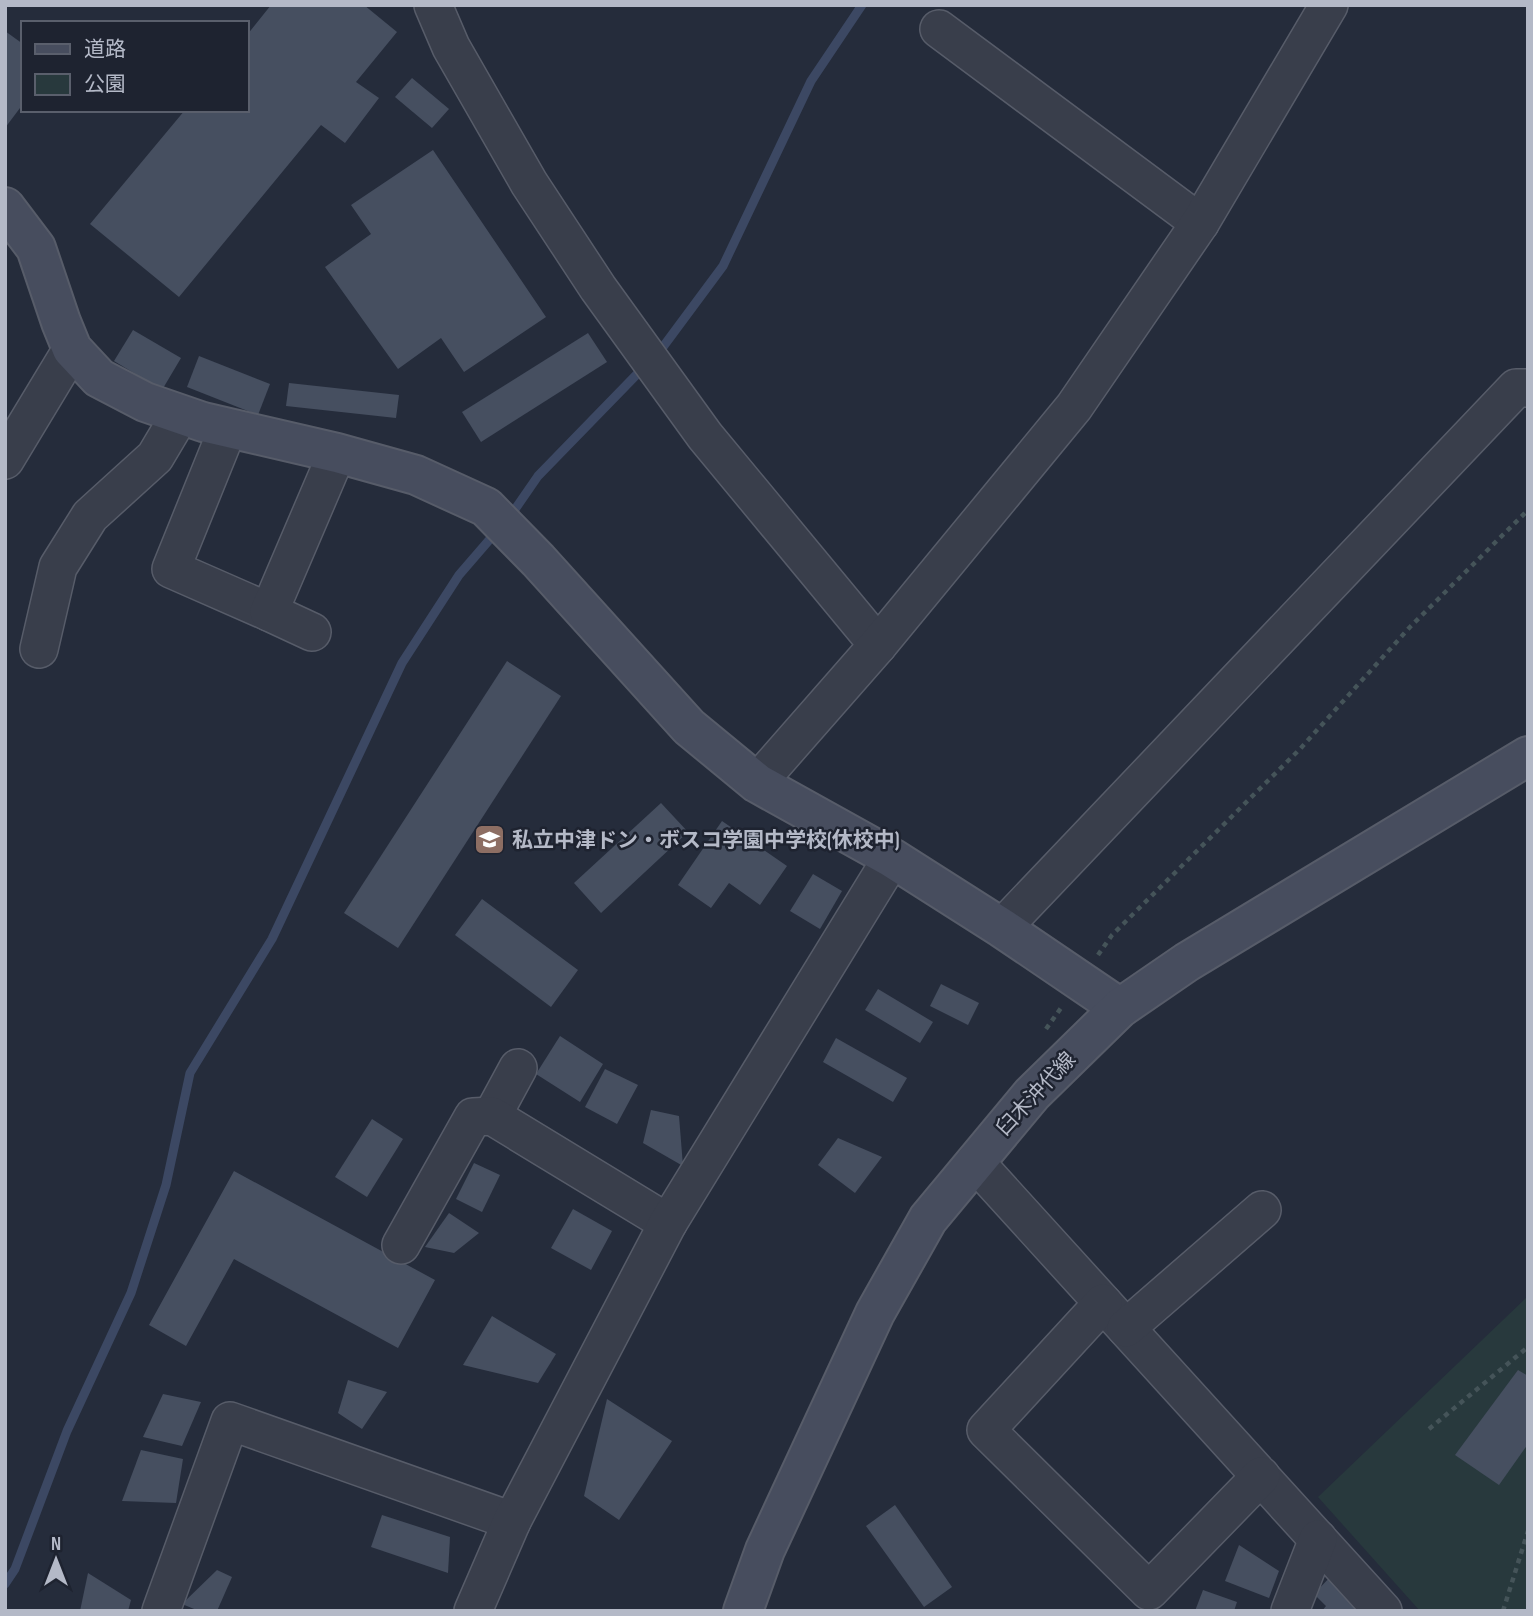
<svg xmlns="http://www.w3.org/2000/svg" width="1533" height="1616" viewBox="0 0 1533 1616" font-family="'Sofia Sans Condensed','Noto Sans JP',sans-serif">
	<rect width="100%" height="100%" fill="#252c3b"/>
	<polygon fill="#28393d" points="1528,1296 1528,1611 1420,1611 1318,1497"/>
	<g fill="none" stroke-linecap="round" stroke-linejoin="round">
		<g stroke="#3c4863" stroke-width="9">
			<polyline points="657,355 723,266 811,81 862,5"/>
			<polyline points="509,518 538,476 644,367"/>
			<polyline points="5,1584 15,1569 67,1431 131,1293 166,1185 190,1073 272,939 402,663 459,575 497,531"/>
		</g>
	</g>
	<g fill="#464f60">
		<polygon points="271,5 364,5 397,32 356,82 379,98 345,143 321,125 179,297 90,224 185,110 247,110 247,35"/>
		<polygon points="5,31 23,44 23,104 5,128"/>
		<polygon points="412,78 449,109 432,128 395,97"/>
		<polygon points="433,150 546,317 464,372 441,338 398,369 325,267 371,234 351,205"/>
		<polygon points="133,330 181,358 162,390 114,361"/>
		<polygon points="588,333 607,362 481,442 462,412"/>
		<polygon points="199,356 270,384 258,415 187,387"/>
		<polygon points="289,383 399,395 396,418 286,406"/>
		<polygon points="507,661 561,696 398,948 344,913"/>
		<polygon points="661,803 688,832 601,913 574,883"/>
		<polygon points="722,821 787,866 760,905 729,883 711,908 678,885"/>
		<polygon points="813,874 842,891 820,929 790,911"/>
		<polygon points="482,899 578,970 551,1007 455,935"/>
		<polygon points="941,984 979,1003 968,1025 930,1006"/>
		<polygon points="878,989 933,1022 920,1043 865,1010"/>
		<polygon points="560,1036 603,1064 580,1102 536,1074"/>
		<polygon points="836,1038 907,1078 893,1102 823,1062"/>
		<polygon points="605,1069 638,1085 617,1124 585,1107"/>
		<polygon points="651,1110 679,1116 683,1166 643,1143"/>
		<polygon points="372,1119 403,1139 367,1197 335,1177"/>
		<polygon points="838,1138 882,1157 855,1193 818,1165"/>
		<polygon points="474,1163 500,1175 482,1212 456,1199"/>
		<polygon points="234,1171 435,1280 398,1348 234,1259 186,1346 149,1325"/>
		<polygon points="573,1209 612,1231 591,1270 551,1248"/>
		<polygon points="449,1213 479,1233 454,1253 425,1247"/>
		<polygon points="492,1316 556,1354 538,1383 463,1365"/>
		<polygon points="1518,1370 1528,1376 1528,1444 1499,1485 1455,1455"/>
		<polygon points="348,1380 387,1392 362,1429 338,1413"/>
		<polygon points="163,1394 201,1402 182,1446 143,1437"/>
		<polygon points="607,1399 672,1441 619,1520 584,1496"/>
		<polygon points="141,1450 183,1459 176,1503 122,1501"/>
		<polygon points="895,1505 952,1587 924,1607 866,1526"/>
		<polygon points="382,1515 450,1537 448,1573 371,1547"/>
		<polygon points="1239,1545 1279,1571 1269,1598 1225,1581"/>
		<polygon points="217,1570 232,1577 217,1611 199,1611 182,1604"/>
		<polygon points="88,1573 131,1600 128,1611 80,1611"/>
		<polygon points="1332,1575 1365,1611 1322,1611 1326,1606 1314,1594"/>
		<polygon points="1203,1590 1237,1602 1234,1611 1195,1611"/>
	</g>
	<g fill="none" stroke-linecap="round" stroke-linejoin="round">
		<defs>
			<g id="street">
				<polyline points="433,5 451,47 529,183 598,288 705,436 878,645"/>
				<polyline points="939,29 1200,223"/>
				<polyline points="228,428 171,569 269,612"/>
				<polyline points="5,460 72,349"/>
				<polyline points="312,632 269,612 337,453"/>
				<polyline points="39,649 58,567 90,516 155,457 180,415"/>
				<polyline points="757,783 878,645 1074,407 1200,223 1329,5"/>
				<polyline points="1002,928 1516,388 1528,388"/>
				<polyline points="492,1116 518,1068"/>
				<polyline points="975,1162 1383,1611"/>
				<polyline points="401,1245 473,1117 492,1116 668,1223"/>
				<polyline points="1103,1303 986,1430 1149,1591 1261,1476"/>
				<polyline points="1126,1328 1262,1210"/>
				<polyline points="161,1611 230,1421 512,1521"/>
				<polyline points="473,1611 512,1521 668,1223 892,858"/>
				<polyline points="1290,1611 1318,1539"/>
			</g>
			<g id="secondary">
				<polyline points="5,207 36,248 61,322 72,349 99,378 145,402 203,422 337,453 416,475 486,507 538,560 689,727 757,783 892,858 1002,928 1120,1008"/>
				<polyline points="743,1611 765,1550 875,1313 928,1219 1032,1094 1120,1008 1187,962 1528,756"/>
			</g>
		</defs>
		<use href="#street" stroke="#575c69" stroke-width="40"/>
		<use href="#secondary" stroke="#575c69" stroke-width="42"/>
		<g stroke="#455459" stroke-width="4.5" stroke-dasharray="5 5" stroke-linecap="butt">
			<polyline points="1098,955 1112,935 1300,749 1410,627 1528,510"/>
			<polyline points="1046,1029 1061,1008"/>
			<polyline points="1429,1429 1528,1347"/>
			<polyline points="1503,1611 1528,1531"/>
		</g>
		<use href="#street" stroke="#393e4b" stroke-width="37"/>
		<use href="#secondary" stroke="#474d5e" stroke-width="38"/>
	</g>
	<defs>
		<symbol id="school-square" viewBox="-11 -11 22 22"><rect x="-9" y="-9" width="18" height="18" rx="4" fill="#8d6e63" stroke="#1e2330"/><path d="M0-5L7-2L0 1L-7-2ZM-4 1L0 2.5L4 1V4Q0 6-4 4Z" fill="#fff"/></symbol>
	</defs>
	<g fill-rule="evenodd">
		<use href="#school-square" x="472" y="822" width="35" height="35"/>
	</g>
	<g text-anchor="middle" dominant-baseline="central" stroke-width="5" stroke-linejoin="round" paint-order="stroke">
		<g font-size="21" font-weight="bold" fill="#b4b9c7" stroke="#1e2330" text-anchor="start">
			<text x="512" y="840">私立中津ドン・ボスコ学園中学校(休校中)</text>
		</g>
		<g font-size="21" fill="#b4b9c7" stroke="#1e2330">
			<text transform="translate(1036 1094) rotate(-47)">臼木沖代線</text>
		</g>
	</g>
	<rect width="1533" height="1616" fill="none" stroke="#b4b9c7" stroke-width="14"/>
	<rect x="21" y="21" width="228" height="91" fill="#1e2330" stroke="#5a5f6c" stroke-width="2"/>
	<rect x="35" y="44" width="35" height="10" fill="#474d5e" stroke="#5a5f6c" stroke-width="2"/>
	<text x="84" y="56" font-size="21" fill="#b4b9c7">道路</text>
	<rect x="35" y="74" width="35" height="21" fill="#28393d" stroke="#5a5f6c" stroke-width="2"/>
	<text x="84" y="91" font-size="21" fill="#b4b9c7">公園</text>
	<g transform="translate(56 1560)" stroke="#1e2330" stroke-width="5" paint-order="stroke">
	<path d="M0-5L12 26L0 18L-12 26Z" fill="#b4b9c7"/>
	<text y="-10" font-size="19" font-weight="bold" text-anchor="middle" fill="#b4b9c7">N</text>
	</g>
</svg>
